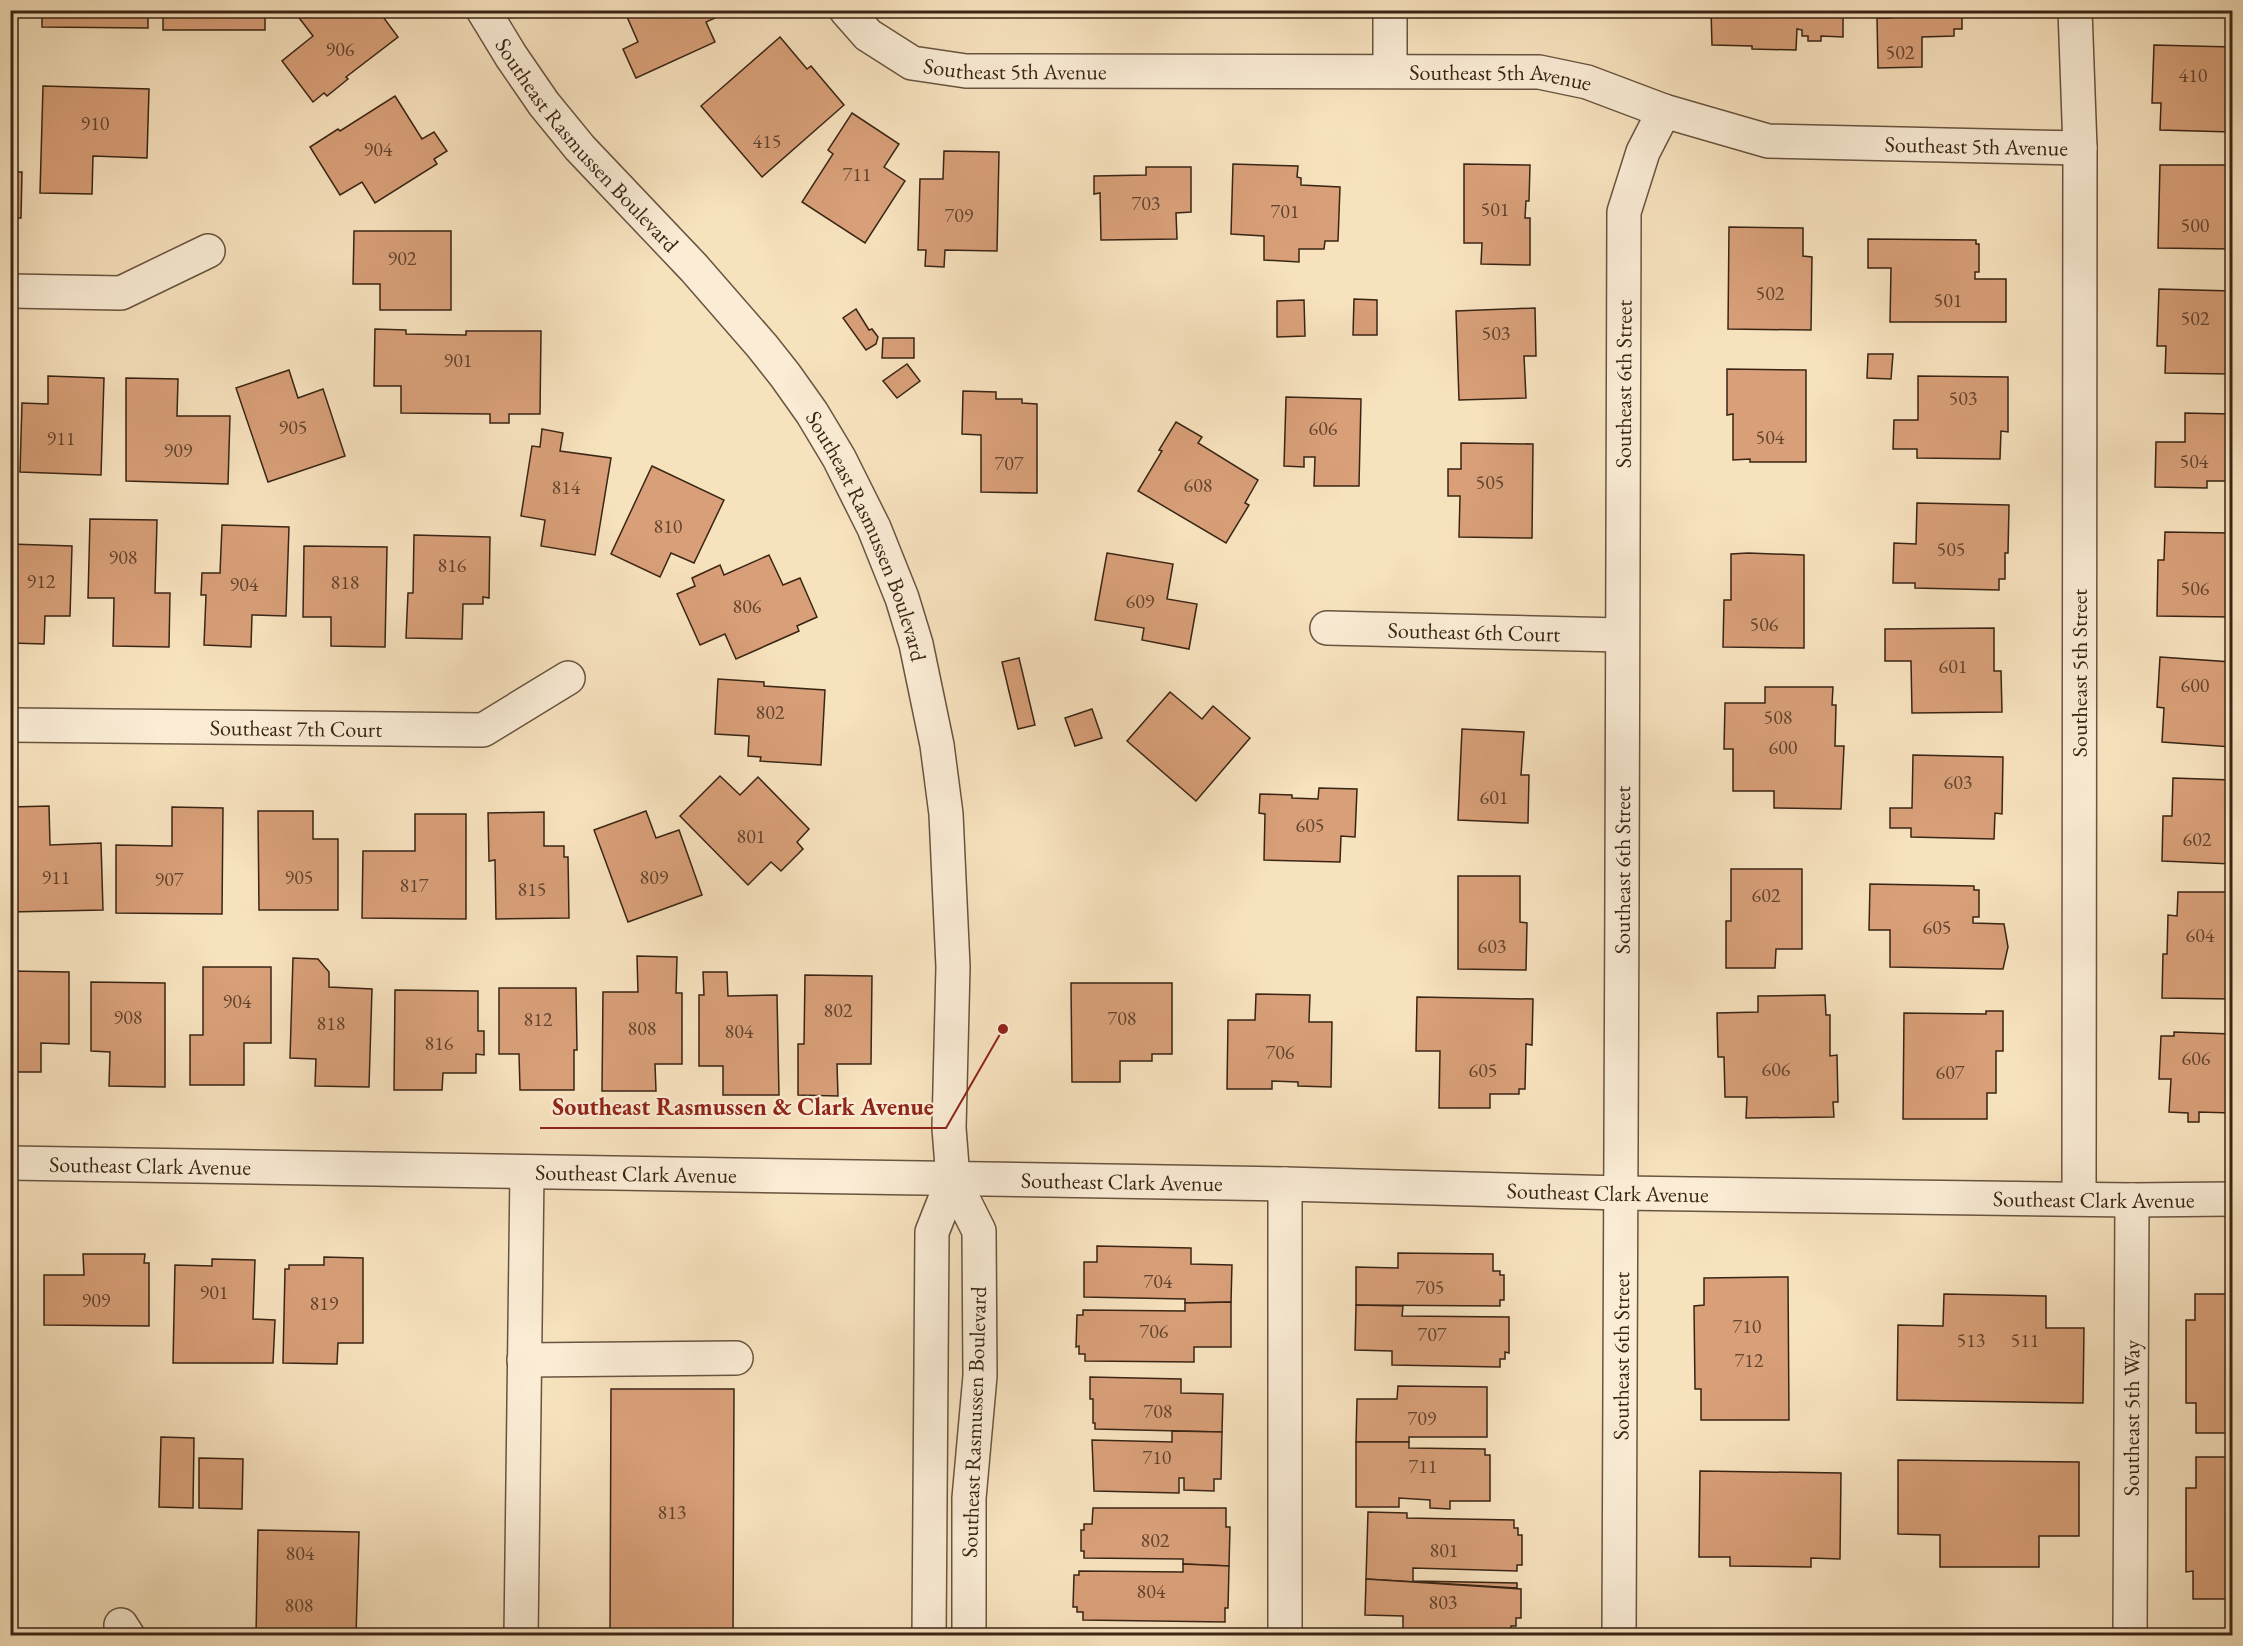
<svg xmlns="http://www.w3.org/2000/svg" width="2243" height="1646" viewBox="0 0 2243 1646" font-family="'EB Garamond',serif">
	<rect width="100%" height="100%" fill="#f7e2be"/>
	<filter id="stains"><feTurbulence type="fractalNoise" baseFrequency=".00333" numOctaves="4"/><feColorMatrix values="0 0 0 0 .2 0 0 0 0 .09 0 0 0 0 .02 0 0 0 .5 -.17"/></filter>
	<radialGradient id="worn" r=".72"><stop offset=".6" stop-color="#630" stop-opacity="0"/><stop offset="1" stop-color="#630" stop-opacity=".3"/></radialGradient>
	<g fill="#d89f78" stroke="#3a2515" stroke-width="1.5">
		<polygon points="42,10 148,10 148,28 42,27"/>
		<rect x="163" y="10" width="102" height="20"/>
		<polygon points="293,10 378,10 398,37 346,77 348,79 327,96 324,93 313,102 282,61 313,36"/>
		<polygon points="624,10 732,10 706,22 715,42 636,78 623,49 638,42"/>
		<polygon points="1711,10 1796,10 1796,17 1803,17 1803,10 1843,10 1843,37 1821,36 1821,41 1808,41 1808,36 1802,36 1802,30 1797,29 1796,50 1752,49 1752,46 1712,45"/>
		<polygon points="1891,10 1962,10 1962,29 1954,29 1954,36 1922,37 1922,67 1878,68 1877,18 1891,18"/>
		<polygon points="780,37 807,69 811,66 844,105 762,177 701,106"/>
		<polygon points="2154,45 2232,47 2232,132 2160,130 2161,103 2152,103"/>
		<polygon points="43,86 149,89 147,158 93,156 92,194 40,193"/>
		<polygon points="395,96 422,139 434,132 447,151 434,159 437,164 375,203 362,182 340,195 310,147 338,129 340,131"/>
		<polygon points="852,113 899,144 884,167 905,181 865,243 802,202 833,154 828,150"/>
		<polygon points="944,151 999,152 997,251 945,250 944,267 925,266 926,250 918,250 920,179 943,179"/>
		<polygon points="1233,164 1298,166 1297,177 1301,178 1301,185 1340,187 1338,241 1325,241 1324,249 1299,249 1299,262 1264,260 1264,236 1231,234"/>
		<polygon points="1464,164 1530,165 1529,201 1526,201 1525,218 1530,218 1530,265 1481,264 1482,243 1464,243"/>
		<polygon points="2160,165 2232,165 2232,249 2158,248"/>
		<polygon points="1146,167 1191,167 1191,212 1176,213 1177,239 1101,240 1100,193 1094,194 1094,176 1146,175"/>
		<polygon points="10,172 22,172 21,218 10,218"/>
		<polygon points="1729,227 1803,228 1803,256 1812,257 1811,330 1728,329"/>
		<polygon points="354,231 451,231 451,310 380,310 380,284 353,284"/>
		<polygon points="1868,239 1976,240 1976,244 1979,244 1979,272 1975,272 1975,279 2006,279 2006,322 1890,322 1891,268 1868,268"/>
		<polygon points="2159,289 2232,291 2232,374 2165,373 2166,346 2157,346"/>
		<polygon points="1354,299 1377,300 1377,335 1353,335"/>
		<polygon points="1304,300 1305,336 1277,337 1277,301"/>
		<polygon points="1535,308 1536,356 1524,356 1526,398 1459,400 1456,311"/>
		<polygon points="856,309 869,330 872,329 878,337 876,344 866,350 843,318"/>
		<polygon points="375,329 406,330 406,334 466,335 466,331 541,331 540,414 509,414 509,423 490,423 490,414 401,413 401,386 374,386"/>
		<polygon points="883,338 914,338 914,358 882,358"/>
		<polygon points="1868,354 1893,354 1891,379 1867,378"/>
		<polygon points="907,364 920,381 897,398 883,381"/>
		<polygon points="1727,369 1806,370 1806,462 1750,462 1750,459 1733,460 1733,414 1727,415"/>
		<polygon points="289,370 298,398 323,389 345,456 268,482 236,388"/>
		<polygon points="48,376 104,378 101,475 20,472 22,403 48,404"/>
		<polygon points="1918,376 2008,377 2008,432 2001,431 2000,459 1917,458 1917,449 1893,449 1894,420 1918,420"/>
		<polygon points="126,378 178,379 177,416 230,416 228,484 126,481"/>
		<polygon points="963,391 996,392 996,399 1022,399 1022,403 1037,404 1037,493 981,492 981,435 962,434"/>
		<polygon points="1286,397 1361,399 1359,486 1314,486 1315,457 1304,457 1304,467 1284,466"/>
		<polygon points="2185,413 2232,414 2232,481 2207,481 2207,488 2155,487 2156,442 2185,442"/>
		<polygon points="1176,422 1202,437 1198,443 1258,480 1245,503 1249,505 1226,543 1138,491 1162,451 1159,450"/>
		<polygon points="542,429 563,433 560,451 611,458 595,555 541,546 545,520 521,516 532,446 540,447"/>
		<polygon points="1461,443 1533,444 1532,538 1459,537 1460,496 1448,496 1448,469 1461,469"/>
		<polygon points="652,466 724,500 694,563 671,553 660,577 611,554"/>
		<polygon points="1917,503 2009,505 2008,553 2005,553 2005,579 1999,579 1999,590 1915,588 1915,583 1893,583 1894,543 1916,544"/>
		<polygon points="90,519 157,520 155,593 170,593 169,647 113,646 114,598 88,598"/>
		<polygon points="222,525 289,527 286,616 252,615 251,647 204,645 206,595 201,595 202,573 220,573"/>
		<polygon points="2165,532 2232,533 2232,617 2157,616 2158,560 2164,560"/>
		<polygon points="414,535 490,537 489,598 483,597 483,604 463,604 462,639 406,638 408,593 413,593"/>
		<polygon points="10,544 72,546 70,616 45,616 44,644 10,643"/>
		<polygon points="304,546 387,547 385,647 331,646 331,617 303,617"/>
		<polygon points="1107,553 1173,564 1167,599 1197,604 1189,649 1142,640 1144,628 1095,620"/>
		<polygon points="1748,553 1804,555 1804,648 1723,647 1724,600 1731,600 1731,554"/>
		<polygon points="769,555 783,585 800,578 817,617 797,626 799,631 736,659 725,634 700,645 677,594 695,586 692,578 720,565 724,575"/>
		<polygon points="1994,628 1994,671 2001,671 2002,712 1912,713 1911,661 1885,661 1885,629"/>
		<polygon points="2160,657 2232,662 2232,747 2162,742 2164,708 2157,707"/>
		<polygon points="1019,658 1035,725 1018,729 1002,662"/>
		<polygon points="718,679 764,682 764,686 825,690 821,765 760,761 761,757 748,756 749,736 715,734"/>
		<polygon points="1765,687 1833,687 1832,705 1836,705 1835,746 1844,746 1841,809 1774,808 1774,791 1733,791 1733,749 1724,749 1725,703 1765,703"/>
		<polygon points="1170,692 1202,719 1213,706 1250,738 1196,801 1127,741"/>
		<polygon points="1092,709 1102,738 1075,746 1065,718"/>
		<polygon points="1462,729 1524,732 1521,775 1529,775 1528,823 1458,820"/>
		<polygon points="1913,755 2003,757 2002,814 1995,813 1994,839 1911,837 1911,828 1890,828 1890,808 1912,808"/>
		<polygon points="720,776 740,795 758,777 809,829 797,842 803,849 781,871 771,862 748,885 680,816"/>
		<polygon points="2173,778 2232,780 2232,864 2162,861 2163,816 2172,816"/>
		<polygon points="1319,788 1357,789 1355,837 1341,836 1340,862 1264,860 1265,814 1259,813 1260,794 1292,795 1292,798 1318,799"/>
		<polygon points="49,806 50,845 101,843 103,910 10,912 10,807"/>
		<polygon points="172,807 223,808 222,914 116,913 116,845 172,846"/>
		<polygon points="258,811 313,811 313,839 338,839 338,910 259,910"/>
		<polygon points="646,811 656,838 679,830 702,895 628,922 594,830"/>
		<polygon points="544,812 544,846 564,846 564,857 568,857 569,918 496,919 495,860 489,861 488,813"/>
		<polygon points="415,814 466,814 466,919 362,918 363,851 415,851"/>
		<polygon points="1731,869 1802,869 1802,949 1776,949 1775,968 1726,968 1726,921 1731,921"/>
		<polygon points="1458,876 1520,876 1520,922 1527,923 1526,970 1458,969"/>
		<polygon points="1870,884 1974,886 1974,890 1979,890 1979,917 1973,917 1973,923 2004,924 2008,947 2003,969 1890,967 1890,930 1869,930"/>
		<polygon points="2178,892 2232,892 2232,999 2162,998 2163,954 2167,954 2168,915 2177,916"/>
		<polygon points="637,956 677,957 676,993 682,993 682,1064 655,1064 656,1091 602,1091 603,992 638,992"/>
		<polygon points="293,958 318,959 329,972 329,987 372,989 369,1087 315,1086 316,1059 290,1058"/>
		<polygon points="203,967 271,967 271,1043 244,1043 244,1085 190,1085 190,1035 203,1035"/>
		<polygon points="10,971 69,972 69,1044 41,1043 41,1072 10,1072"/>
		<polygon points="703,972 727,972 728,996 777,995 779,1095 723,1095 723,1066 699,1066 699,995 704,995"/>
		<polygon points="805,975 872,976 871,1064 837,1064 838,1096 798,1095 798,1044 804,1044"/>
		<polygon points="91,982 165,983 165,1087 109,1086 110,1052 91,1051"/>
		<polygon points="1071,983 1172,983 1172,1054 1152,1054 1152,1061 1120,1061 1120,1082 1072,1082"/>
		<polygon points="499,988 576,988 577,1050 574,1050 574,1090 520,1090 519,1054 499,1054"/>
		<polygon points="395,990 478,991 478,1031 484,1031 484,1055 476,1054 476,1073 443,1073 442,1090 394,1090"/>
		<polygon points="1256,994 1310,995 1309,1022 1332,1022 1331,1087 1298,1086 1298,1082 1272,1081 1272,1089 1227,1089 1228,1020 1255,1020"/>
		<polygon points="1825,995 1826,1015 1830,1015 1830,1056 1837,1055 1838,1102 1833,1102 1834,1117 1746,1118 1747,1097 1725,1097 1724,1057 1718,1057 1717,1013 1758,1012 1758,996"/>
		<polygon points="1417,997 1533,999 1532,1045 1526,1044 1525,1089 1519,1089 1519,1094 1490,1094 1490,1108 1439,1108 1440,1051 1416,1051"/>
		<polygon points="1986,1011 2003,1011 2003,1051 1996,1051 1996,1093 1987,1093 1987,1119 1903,1119 1904,1013 1986,1014"/>
		<polygon points="2174,1032 2232,1034 2232,1113 2199,1112 2199,1122 2188,1122 2188,1113 2169,1112 2171,1079 2159,1079 2161,1036 2174,1036"/>
		<polygon points="1097,1246 1191,1248 1191,1264 1232,1265 1231,1302 1185,1303 1185,1299 1084,1297 1084,1262 1097,1262"/>
		<polygon points="1398,1253 1493,1254 1493,1271 1500,1271 1500,1275 1504,1275 1504,1300 1500,1300 1500,1306 1356,1305 1356,1267 1398,1268"/>
		<polygon points="83,1254 145,1254 144,1263 149,1263 149,1326 44,1325 44,1275 84,1275"/>
		<polygon points="324,1257 363,1258 363,1343 338,1343 337,1364 283,1363 285,1269 289,1269 289,1265 324,1265"/>
		<polygon points="212,1259 255,1260 253,1319 275,1320 273,1363 173,1363 175,1265 212,1266"/>
		<polygon points="1788,1277 1789,1420 1701,1420 1701,1389 1695,1389 1694,1306 1704,1305 1704,1278"/>
		<polygon points="1944,1294 2046,1296 2046,1328 2084,1328 2083,1403 1897,1400 1898,1325 1943,1326"/>
		<polygon points="2195,1294 2232,1294 2232,1433 2196,1433 2196,1403 2186,1403 2186,1320 2195,1320"/>
		<polygon points="1231,1302 1231,1347 1194,1347 1194,1362 1085,1361 1085,1354 1079,1354 1079,1346 1076,1347 1077,1315 1083,1315 1083,1310 1185,1311 1185,1303"/>
		<polygon points="1356,1305 1403,1306 1402,1316 1509,1317 1509,1353 1505,1352 1505,1359 1500,1359 1500,1367 1392,1365 1392,1351 1355,1350"/>
		<polygon points="1090,1377 1181,1379 1181,1393 1223,1394 1222,1432 1095,1429 1095,1423 1093,1423 1093,1399 1090,1399"/>
		<polygon points="1398,1386 1487,1387 1487,1437 1409,1437 1409,1442 1356,1442 1357,1399 1397,1399"/>
		<polygon points="611,1389 734,1389 733,1636 610,1636"/>
		<polygon points="1172,1431 1222,1432 1221,1479 1214,1479 1214,1491 1184,1490 1184,1478 1179,1478 1179,1493 1094,1491 1092,1440 1172,1442"/>
		<polygon points="161,1437 194,1438 193,1508 159,1507"/>
		<polygon points="1356,1442 1409,1442 1409,1448 1485,1449 1485,1455 1490,1455 1490,1501 1450,1501 1450,1509 1430,1508 1430,1500 1399,1498 1399,1507 1356,1507"/>
		<polygon points="2196,1457 2232,1457 2232,1599 2193,1599 2193,1571 2186,1572 2186,1488 2196,1488"/>
		<polygon points="199,1458 243,1459 242,1509 199,1508"/>
		<polygon points="1898,1460 2079,1462 2079,1536 2039,1536 2039,1567 1940,1567 1940,1535 1898,1534"/>
		<polygon points="1700,1471 1841,1473 1840,1559 1811,1558 1811,1567 1730,1566 1730,1557 1699,1557"/>
		<polygon points="1093,1508 1226,1508 1226,1527 1230,1527 1229,1566 1183,1564 1183,1559 1084,1558 1084,1551 1081,1551 1081,1530 1084,1530 1084,1524 1092,1524"/>
		<polygon points="1368,1512 1407,1513 1407,1518 1514,1520 1514,1528 1518,1528 1518,1535 1522,1535 1522,1565 1517,1565 1517,1571 1413,1568 1413,1581 1517,1583 1517,1588 1366,1579"/>
		<polygon points="258,1530 359,1532 356,1636 256,1636"/>
		<polygon points="1183,1564 1229,1566 1228,1608 1225,1608 1225,1622 1083,1620 1083,1612 1077,1612 1077,1607 1073,1607 1074,1575 1079,1575 1079,1571 1183,1572"/>
		<polygon points="1366,1579 1521,1589 1521,1618 1516,1618 1516,1626 1511,1626 1511,1634 1403,1631 1403,1616 1365,1615"/>
	</g>
	<g fill="none" stroke-linecap="round" stroke-linejoin="round">
		<defs>
			<g id="minor">
				<path id="s1" d="M 483,10 L 511,56 L 544,104 L 580,148 L 694,268 L 762,346 L 785,375 L 812,413 L 839,458 L 874,528 L 902,598 L 916,644 L 937,745 L 946,814 L 953,967 L 949,1128 L 953,1179 L 979,1231 L 980,1376 L 969,1498 L 969,1636"/>
				<path id="s2" d="M 846,10 L 868,35 L 912,63 L 966,71 L 1539,72 L 1587,82 L 1664,111 L 1768,141 L 2080,148"/>
				<polyline points="1390,10 1390,70"/>
				<polyline points="2075,10 2080,148 2079,1198"/>
				<polyline points="10,291 121,293 208,251"/>
				<path id="s3" d="M 1327,628 L 1621,635"/>
				<path id="s4" d="M 10,725 L 483,730 L 568,678"/>
				<path id="s5" d="M 10,1163 L 1285,1184 L 1622,1193 L 2132,1200 L 2232,1199"/>
				<polyline points="524,1360 736,1358"/>
				<polyline points="121,1625 128,1636"/>
				<polyline points="521,1636 527,1172"/>
				<polyline points="929,1636 932,1232 953,1179"/>
				<polyline points="1285,1636 1285,1184"/>
				<path id="s6" d="M 1619,1636 C 1623,1161 1621,687 1624,212 L 1643,152 L 1664,111"/>
				<path id="s7" d="M 2130,1636 L 2132,1200"/>
			</g>
		</defs>
		<use href="#minor" stroke="#69543f" stroke-width="36"/>
		<use href="#minor" stroke="#faecd5" stroke-width="33"/>
	</g>
	<g text-anchor="middle" dominant-baseline="central" stroke-width="4.5" stroke-linejoin="round" paint-order="stroke">
		<g font-size="20" fill="#62442e">
			<text x="340" y="49">906</text>
			<text x="1900" y="52">502</text>
			<text x="2193" y="75">410</text>
			<text x="95" y="123">910</text>
			<text x="767" y="141">415</text>
			<text x="378" y="149">904</text>
			<text x="857" y="174">711</text>
			<text x="1146" y="203">703</text>
			<text x="1495" y="209">501</text>
			<text x="1285" y="211">701</text>
			<text x="959" y="215">709</text>
			<text x="2195" y="225">500</text>
			<text x="402" y="258">902</text>
			<text x="1770" y="293">502</text>
			<text x="1948" y="300">501</text>
			<text x="2195" y="318">502</text>
			<text x="1496" y="333">503</text>
			<text x="458" y="360">901</text>
			<text x="1963" y="398">503</text>
			<text x="293" y="427">905</text>
			<text x="1323" y="428">606</text>
			<text x="1770" y="437">504</text>
			<text x="61" y="438">911</text>
			<text x="178" y="450">909</text>
			<text x="2194" y="461">504</text>
			<text x="1009" y="463">707</text>
			<text x="1490" y="482">505</text>
			<text x="1198" y="485">608</text>
			<text x="566" y="487">814</text>
			<text x="668" y="526">810</text>
			<text x="1951" y="549">505</text>
			<text x="123" y="557">908</text>
			<text x="452" y="565">816</text>
			<text x="41" y="581">912</text>
			<text x="345" y="582">818</text>
			<text x="244" y="584">904</text>
			<text x="2195" y="588">506</text>
			<text x="1140" y="601">609</text>
			<text x="747" y="606">806</text>
			<text x="1764" y="624">506</text>
			<text x="1953" y="666">601</text>
			<text x="2195" y="685">600</text>
			<text x="770" y="712">802</text>
			<text x="1778" y="717">508</text>
			<text x="1783" y="747">600</text>
			<text x="1958" y="782">603</text>
			<text x="1494" y="797">601</text>
			<text x="1310" y="825">605</text>
			<text x="751" y="836">801</text>
			<text x="2197" y="839">602</text>
			<text x="56" y="877">911</text>
			<text x="299" y="877">905</text>
			<text x="654" y="877">809</text>
			<text x="169" y="879">907</text>
			<text x="414" y="885">817</text>
			<text x="532" y="889">815</text>
			<text x="1766" y="895">602</text>
			<text x="1937" y="927">605</text>
			<text x="2200" y="935">604</text>
			<text x="1492" y="946">603</text>
			<text x="237" y="1001">904</text>
			<text x="838" y="1010">802</text>
			<text x="128" y="1017">908</text>
			<text x="1122" y="1018">708</text>
			<text x="538" y="1019">812</text>
			<text x="331" y="1023">818</text>
			<text x="642" y="1028">808</text>
			<text x="739" y="1031">804</text>
			<text x="439" y="1043">816</text>
			<text x="1280" y="1052">706</text>
			<text x="2196" y="1058">606</text>
			<text x="1776" y="1069">606</text>
			<text x="1483" y="1070">605</text>
			<text x="1950" y="1072">607</text>
			<text x="1158" y="1281">704</text>
			<text x="1430" y="1287">705</text>
			<text x="214" y="1292">901</text>
			<text x="96" y="1300">909</text>
			<text x="324" y="1303">819</text>
			<text x="1747" y="1326">710</text>
			<text x="1154" y="1331">706</text>
			<text x="1432" y="1334">707</text>
			<text x="1971" y="1340">513</text>
			<text x="2025" y="1340">511</text>
			<text x="1749" y="1360">712</text>
			<text x="1158" y="1411">708</text>
			<text x="1422" y="1418">709</text>
			<text x="1157" y="1457">710</text>
			<text x="1423" y="1466">711</text>
			<text x="672" y="1512">813</text>
			<text x="1155" y="1540">802</text>
			<text x="1444" y="1550">801</text>
			<text x="300" y="1553">804</text>
			<text x="1151" y="1591">804</text>
			<text x="1443" y="1602">803</text>
			<text x="299" y="1605">808</text>
		</g>
		<g font-size="22" fill="#3a2515" stroke="#faecd5">
			<text stroke="none"><textPath href="#s2" startOffset="189">Southeast 5th Avenue</textPath></text>
			<text stroke="none"><textPath href="#s2" startOffset="675">Southeast 5th Avenue</textPath></text>
			<text stroke="none"><textPath href="#s1" startOffset="171">Southeast Rasmussen Boulevard</textPath></text>
			<text stroke="none"><textPath href="#s2" startOffset="1161">Southeast 5th Avenue</textPath></text>
			<text stroke="none"><textPath href="#s6" startOffset="1252">Southeast 6th Street</textPath></text>
			<text stroke="none"><textPath href="#s1" startOffset="657">Southeast Rasmussen Boulevard</textPath></text>
			<text stroke="none"><textPath href="#s3" startOffset="147">Southeast 6th Court</textPath></text>
			<text transform="translate(2079 673) rotate(-90)">Southeast 5th Street</text>
			<text stroke="none"><textPath href="#s4" startOffset="286">Southeast 7th Court</textPath></text>
			<text stroke="none"><textPath href="#s6" startOffset="766">Southeast 6th Street</textPath></text>
			<text stroke="none"><textPath href="#s5" startOffset="140">Southeast Clark Avenue</textPath></text>
			<text stroke="none"><textPath href="#s5" startOffset="626">Southeast Clark Avenue</textPath></text>
			<text stroke="none"><textPath href="#s5" startOffset="1112">Southeast Clark Avenue</textPath></text>
			<text stroke="none"><textPath href="#s5" startOffset="1598">Southeast Clark Avenue</textPath></text>
			<text stroke="none"><textPath href="#s5" startOffset="2084">Southeast Clark Avenue</textPath></text>
			<text stroke="none"><textPath href="#s6" startOffset="280">Southeast 6th Street</textPath></text>
			<text stroke="none"><textPath href="#s7" startOffset="218">Southeast 5th Way</textPath></text>
			<text transform="translate(974 1422) rotate(-88)">Southeast Rasmussen Boulevard</text>
		</g>
	</g>
	<path fill="none" stroke="#8f2418" stroke-width="2" d="M1003 1029L946 1128H540"/>
	<circle fill="#8f2418" stroke="#faecd5" stroke-width="2" cx="1003" cy="1029" r="6"/>
	<g font-size="24" text-anchor="middle" font-weight="bold" fill="#8f2418" stroke="#faecd5" stroke-width="4.5" stroke-linejoin="round" paint-order="stroke">
		<text x="743" y="1115">Southeast Rasmussen &amp; Clark Avenue</text>
	</g>
	<rect width="2243" height="1646" fill="none" stroke="#f7e2be" stroke-width="36"/>
	<rect x="12" y="12" width="2219" height="1622" fill="none" stroke="#3a2515" stroke-width="3"/>
	<rect x="18" y="18" width="2207" height="1610" fill="none" stroke="#3a2515" stroke-width="1.5"/>
	<rect width="100%" height="100%" filter="url(#stains)"/>
	<rect width="100%" height="100%" fill="url(#worn)"/>
</svg>
